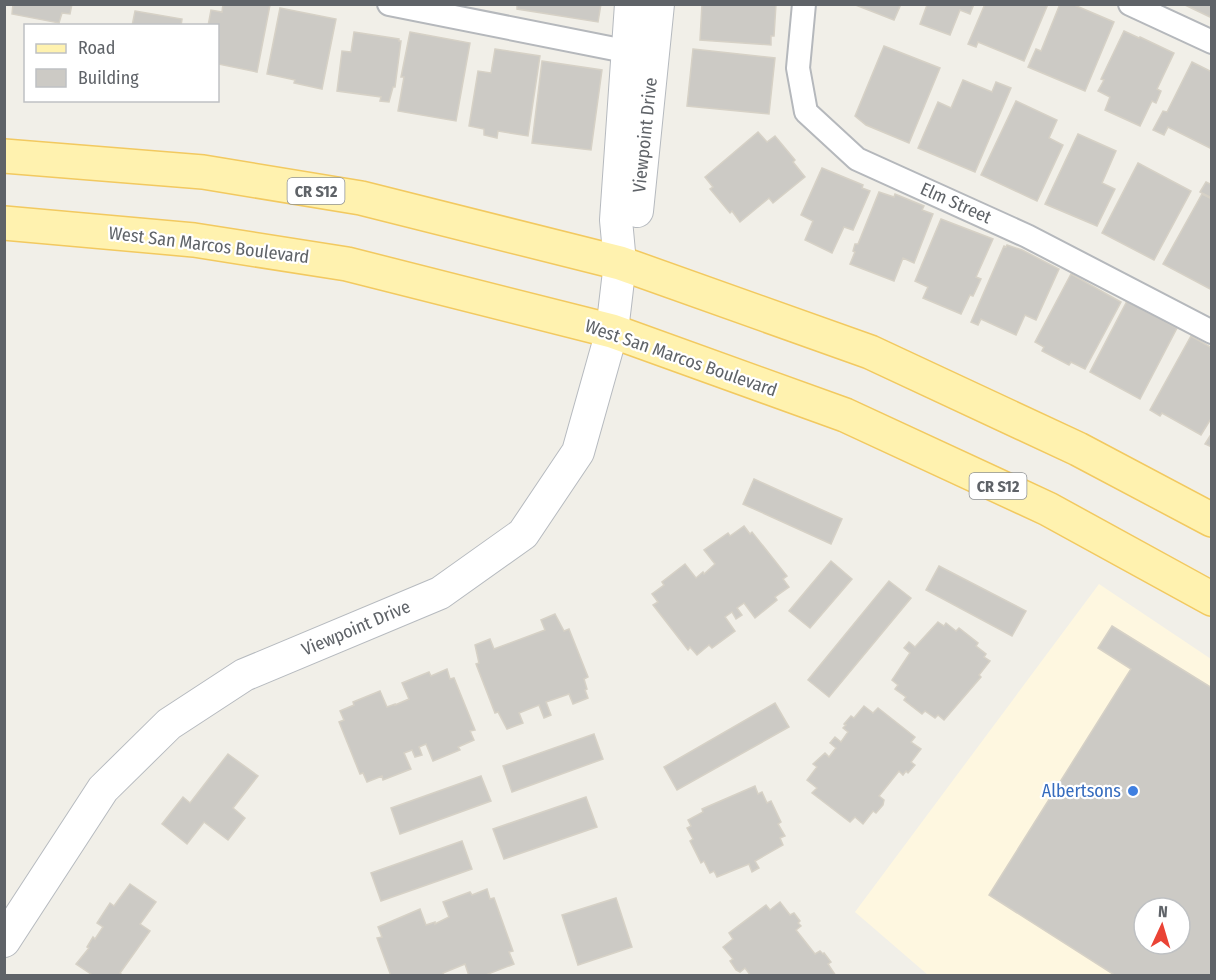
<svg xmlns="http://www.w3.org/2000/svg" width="1216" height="980" viewBox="0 0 1216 980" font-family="'Fira Sans Condensed',sans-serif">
	<rect width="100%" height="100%" fill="#f1efe8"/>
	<path fill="#fef7e0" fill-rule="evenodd" d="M 1099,584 L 1211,659 L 1211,975 L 928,975 L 855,912 ZM 1144,908 L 1180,908 L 1180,944 L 1144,944 Z"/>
	<g fill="#cccac5" stroke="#d6d1c6" stroke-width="1.5" fill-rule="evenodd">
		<polygon points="13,4 72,4 70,14 62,13 59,23 12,14"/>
		<polygon points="223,4 270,5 257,72 218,64 218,26 208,26 211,10 222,12"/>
		<polygon points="517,4 601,4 598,22 517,9"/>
		<polygon points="702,4 776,4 774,36 771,36 771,45 700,40"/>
		<polygon points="853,4 901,4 894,20"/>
		<polygon points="925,4 974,4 970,14 960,10 950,35 920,24 927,5"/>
		<polygon points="985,4 1048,4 1024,61 978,42 976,47 968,44"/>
		<polygon points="1060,4 1072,4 1114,22 1085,91 1028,67 1036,49 1041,51"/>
		<polygon points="1183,4 1212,4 1212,18"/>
		<polygon points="280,8 336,19 322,89 294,83 295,80 267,74"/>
		<polygon points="135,11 182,19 181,26 132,26"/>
		<polygon points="1124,31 1139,38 1140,37 1174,53 1157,89 1161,91 1156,103 1152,101 1140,126 1105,110 1110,97 1098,91 1104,80 1101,79"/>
		<polygon points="354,32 399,39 399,41 401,41 395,87 393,87 389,102 380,101 381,97 337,91 342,51 351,52"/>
		<polygon points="410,32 470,43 456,121 398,111 404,77 401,77"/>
		<polygon points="884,46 940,68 909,143 866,125 855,116"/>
		<polygon points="495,49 540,56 528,136 498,131 497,138 484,135 484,129 469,126 478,71 491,73"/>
		<polygon points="693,49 775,58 769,114 687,106"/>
		<polygon points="542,61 602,70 591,150 532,143"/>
		<polygon points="1192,62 1212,72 1212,149 1168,127 1164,135 1153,130 1163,111 1167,112"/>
		<polygon points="963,80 992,92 996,82 1011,88 975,172 918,148 938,102 951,108"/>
		<polygon points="1016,101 1057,120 1049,138 1063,145 1037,201 981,175"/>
		<polygon points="758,132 767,142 775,136 795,160 793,162 805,177 773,203 769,198 740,222 732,211 730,213 710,189 713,187 705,177"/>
		<polygon points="1078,134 1116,151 1102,183 1115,189 1097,226 1045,204"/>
		<polygon points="1138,163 1191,191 1154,260 1102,233"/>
		<polygon points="822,168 863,185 862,188 870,191 853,230 844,227 832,253 805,240 813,221 801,215"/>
		<polygon points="1206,182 1212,185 1212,198 1200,192"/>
		<polygon points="879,192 894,197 895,194 924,206 922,210 933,214 914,263 903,258 894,281 850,264 855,252 853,251 855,244 858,244"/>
		<polygon points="1202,194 1212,199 1212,290 1163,264"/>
		<polygon points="941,219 993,239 976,277 981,279 973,296 970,295 961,314 923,298 928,287 915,281"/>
		<polygon points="1007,245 1022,250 1059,269 1036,320 1025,315 1016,335 981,319 978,325 971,322 1004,246 1006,247"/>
		<polygon points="1071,274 1121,302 1085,369 1071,362 1069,365 1042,351 1044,347 1035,342"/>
		<polygon points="1127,301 1177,328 1140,399 1090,372"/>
		<polygon points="1191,336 1212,348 1212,417 1201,435 1162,413 1160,416 1150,410"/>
		<polygon points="1210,436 1212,437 1212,447 1205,444"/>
		<polygon points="754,479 842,519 831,544 743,504"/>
		<polygon points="744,526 750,534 752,532 787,576 783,579 789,587 775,597 777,600 755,618 744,603 737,608 742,615 736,619 732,612 725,617 735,631 712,648 709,645 697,655 690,647 688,650 653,605 658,602 652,594 664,585 662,582 685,564 696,578 703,572 704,574 715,564 704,550 728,533 730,536"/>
		<polygon points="831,561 852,579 810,628 789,611"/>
		<polygon points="939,566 1026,611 1012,636 926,590"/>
		<polygon points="889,581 911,598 829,697 808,680"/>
		<polygon points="555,614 564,631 569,629 588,677 584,679 587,689 585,690 588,698 573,704 569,694 546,702 551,715 544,718 539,705 519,713 523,723 507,729 498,712 495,713 476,664 479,663 475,645 490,639 494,649 545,630 541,620"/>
		<polygon points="938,622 944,626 946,623 956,631 959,628 978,643 976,646 986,654 984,657 990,661 979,675 981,677 944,720 938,715 935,718 925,711 922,714 904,700 906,697 895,689 898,685 892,680 910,653 904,648 909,642 915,647"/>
		<path d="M 1112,626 L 1212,688 L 1212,976 L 1116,976 L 989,895 L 1131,669 L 1098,648 ZM 1144,908 L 1180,908 L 1180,944 L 1144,944 Z"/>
		<polygon points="447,669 450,679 454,678 475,730 470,731 474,740 458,747 460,750 433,761 426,744 419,747 422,755 415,757 412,750 404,753 411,769 383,780 382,776 367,782 363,773 360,774 339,722 344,720 340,711 354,705 353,702 380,691 387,707 395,704 395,705 409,699 402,683 429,672 431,676"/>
		<polygon points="775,703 789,727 677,790 664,767"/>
		<polygon points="864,706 873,713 878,708 915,737 911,742 921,749 911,762 915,765 908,773 906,771 903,775 899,771 879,796 884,800 883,805 876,813 873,811 863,824 855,817 850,822 812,793 817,788 807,780 817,767 813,764 825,753 829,757 836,748 830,743 835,737 841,742 848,732 843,728 846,725 844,724 851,716 854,718"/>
		<polygon points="594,734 603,759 512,792 503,766"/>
		<polygon points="228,754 258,776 233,808 245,818 228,840 204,822 187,844 162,824 183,797 190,803"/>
		<polygon points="481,776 491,801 400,834 391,808"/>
		<polygon points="755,786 758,794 762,792 767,803 771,801 781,822 778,824 785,836 780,838 783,845 755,861 759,868 752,872 749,864 717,877 714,871 710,873 704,861 701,863 690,841 693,839 687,828 691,826 688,820 703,812 702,809"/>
		<polygon points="586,797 597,827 504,859 493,829"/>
		<polygon points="462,841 472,869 381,901 371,873"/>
		<polygon points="130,884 156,902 140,924 150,931 120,973 123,976 94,976 76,964 89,948 87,947 93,937 95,939 103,927 97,923 110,903 114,906"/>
		<polygon points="487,889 490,899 494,898 513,951 509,952 514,964 483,976 469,976 465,964 443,973 444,976 391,976 377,938 382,937 378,927 420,909 426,925 435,922 435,924 449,917 443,902 470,892 472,895"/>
		<polygon points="616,898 632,947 578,965 562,915"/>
		<polygon points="780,902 790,915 794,913 800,921 798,923 801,926 796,930 815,954 820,951 823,954 824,953 831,962 828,964 836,976 751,976 745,968 740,972 736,970 730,961 733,959 723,947 733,939 729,933 766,905 770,910"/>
	</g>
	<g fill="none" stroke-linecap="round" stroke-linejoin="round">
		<defs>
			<g id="street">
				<polyline points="389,4 640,54"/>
				<polyline points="804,4 798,68 806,112 857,159 1027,236 1212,332"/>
				<polyline points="1130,4 1212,42"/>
			</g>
			<g id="secondary">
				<polyline points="637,211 658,4"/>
				<polyline points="4,941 103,789 169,724 244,675 440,593 523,534 578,452 612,331 620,263 616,220 631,4"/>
			</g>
			<g id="primary">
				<polyline points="4,156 203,172 361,198 620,263 870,352 1078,449 1212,520"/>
				<polyline points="4,223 194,240 347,264 612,331 845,415 1048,509 1212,599"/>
			</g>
		</defs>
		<use href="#street" stroke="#b5b8bc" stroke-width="26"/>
		<use href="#secondary" stroke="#b6babf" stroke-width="34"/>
		<use href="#primary" stroke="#f2c960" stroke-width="36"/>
		<use href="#street" stroke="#fff" stroke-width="22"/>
		<use href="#secondary" stroke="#fff" stroke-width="32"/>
		<use href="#primary" stroke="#fff2af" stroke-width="33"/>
	</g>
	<circle fill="#3f7fe0" stroke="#fff" stroke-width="2" cx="1133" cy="791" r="6"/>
	<g text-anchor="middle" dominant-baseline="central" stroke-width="4.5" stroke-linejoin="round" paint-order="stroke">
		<g fill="#fff" stroke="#8f9295" stroke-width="1.5">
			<rect x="287.5" y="178" width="57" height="26" rx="4.5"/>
			<rect x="969.5" y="473" width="57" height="26" rx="4.5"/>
		</g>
		<g font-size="16" font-weight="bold" fill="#5f6368">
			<text x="316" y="191">CR S12</text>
			<text x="998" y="486">CR S12</text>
		</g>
		<g font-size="18" fill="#5f6368" stroke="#fff">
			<text transform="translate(645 135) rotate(-84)">Viewpoint Drive</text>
			<text transform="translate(956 203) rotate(24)">Elm Street</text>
			<text transform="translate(209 245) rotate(7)">West San Marcos Boulevard</text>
			<text transform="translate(681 358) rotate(19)">West San Marcos Boulevard</text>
			<text transform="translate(356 628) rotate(-23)">Viewpoint Drive</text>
		</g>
		<g font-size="18" fill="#366cbe" stroke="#fff" text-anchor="end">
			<text x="1121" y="791">Albertsons</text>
		</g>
	</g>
	<rect width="1216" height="980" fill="none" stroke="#5f6368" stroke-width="12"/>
	<rect x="24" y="24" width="195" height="78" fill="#ffffff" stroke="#bfc1c3" stroke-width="1.5"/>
	<rect x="36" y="44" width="30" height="9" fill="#fff2af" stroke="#bfc1c3" stroke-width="1.5"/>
	<text x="78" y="54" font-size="18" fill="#5f6368">Road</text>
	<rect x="36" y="69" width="30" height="18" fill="#cccac5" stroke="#bfc1c3" stroke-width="1.5"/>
	<text x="78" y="84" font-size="18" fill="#5f6368">Building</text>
	<g transform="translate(1162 926) rotate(4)"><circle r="28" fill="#ffffff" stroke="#bfc1c3" stroke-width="1.5"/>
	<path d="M0-4.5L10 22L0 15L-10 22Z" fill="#ea4335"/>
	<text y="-9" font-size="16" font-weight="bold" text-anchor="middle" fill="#5f6368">N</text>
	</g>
</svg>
